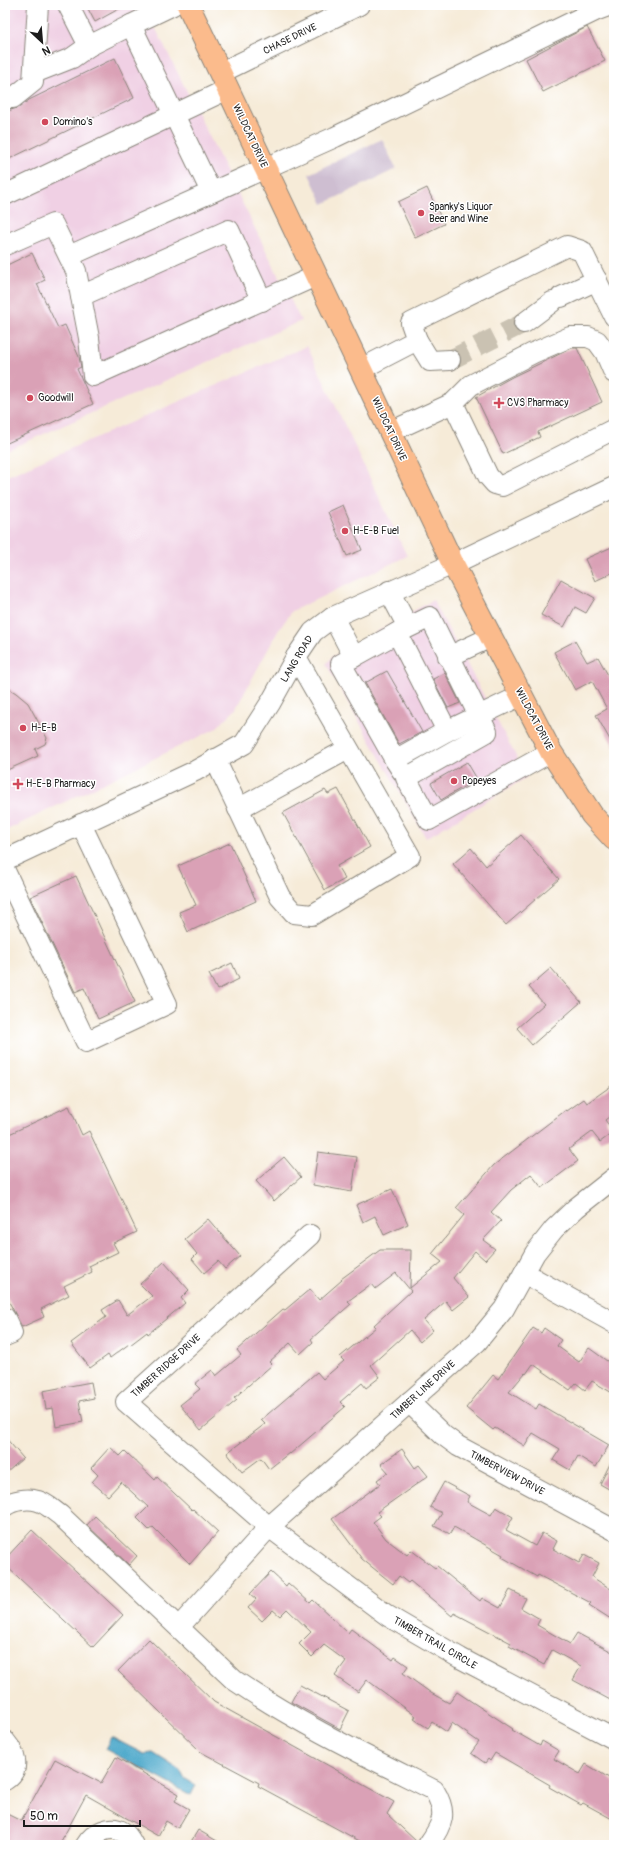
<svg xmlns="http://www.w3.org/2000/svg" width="619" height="1850" viewBox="0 0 619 1850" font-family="Pangolin,sans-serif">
	<rect width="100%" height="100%" fill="#fff"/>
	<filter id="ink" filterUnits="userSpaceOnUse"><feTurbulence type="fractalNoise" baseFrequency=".025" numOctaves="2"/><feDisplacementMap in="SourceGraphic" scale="8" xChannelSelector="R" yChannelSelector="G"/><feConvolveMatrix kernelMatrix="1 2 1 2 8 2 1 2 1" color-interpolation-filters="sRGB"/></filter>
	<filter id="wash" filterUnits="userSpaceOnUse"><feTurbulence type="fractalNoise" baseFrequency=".012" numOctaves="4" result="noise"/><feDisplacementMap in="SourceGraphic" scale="16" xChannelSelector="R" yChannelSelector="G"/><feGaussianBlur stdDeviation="0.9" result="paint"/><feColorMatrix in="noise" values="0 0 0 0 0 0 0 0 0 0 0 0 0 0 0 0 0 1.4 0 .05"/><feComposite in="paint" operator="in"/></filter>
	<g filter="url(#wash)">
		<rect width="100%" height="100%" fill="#f6ebd8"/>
		<g fill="#f0d0e4">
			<polygon points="5,5 144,5 301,321 5,451"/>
			<polygon points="307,346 407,556 292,611 278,631 235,710 215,729 5,831 5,477"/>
			<polygon points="433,600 527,777 426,838 326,664 332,657"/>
		</g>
		<polygon fill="#cebed1" points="382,139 396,169 323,204 309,174"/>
		<polygon fill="#4da9cb" stroke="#346274" points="111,1737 144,1754 153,1753 180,1770 184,1778 196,1785 191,1795 105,1749"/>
		<g id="blocks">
			<g fill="#daa1b6">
				<polygon points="86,5 126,5 95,22"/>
				<polygon points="587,27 605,61 543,92 526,59"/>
				<polygon points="115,58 134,98 5,161 5,112 20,107 29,100"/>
				<polygon points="427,188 444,224 415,238 398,202"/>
				<polygon points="32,253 45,280 37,284 58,328 65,325 79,357 81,367 77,369 93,404 5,444 5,266"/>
				<polygon points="572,348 577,348 602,402 538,432 540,437 503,454 476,397 512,377"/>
				<polygon points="343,505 362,550 347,556 328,512"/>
				<polygon points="614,546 614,572 595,581 585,559"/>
				<polygon points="561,579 595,598 586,613 575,607 564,627 541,615"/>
				<polygon points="575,641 587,662 598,657 614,686 614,747 596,715 607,709 592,681 575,690 554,652"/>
				<polygon points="387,671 422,732 399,744 365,683"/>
				<polygon points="445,673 460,703 448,708 433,679"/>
				<polygon points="5,686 16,693 28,703 47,738 45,744 35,749 38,756 5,771"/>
				<polygon points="467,762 477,779 441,800 431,783"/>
				<polygon points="338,789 370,847 337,866 345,879 325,890 283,813 325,790 328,794"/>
				<polygon points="521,835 559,879 506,925 453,864 471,848 486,866"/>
				<polygon points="230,843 256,901 188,932 179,912 196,905 178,866"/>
				<polygon points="76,876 135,1002 98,1019 84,988 75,992 30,897"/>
				<polygon points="232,963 239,979 217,990 209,974"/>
				<polygon points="551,968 581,1002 532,1045 517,1028 544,1004 529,987"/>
				<polygon points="614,1084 614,1113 605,1120 614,1132 600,1142 592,1132 569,1149 578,1161 542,1188 531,1174 511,1190 491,1212 501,1221 483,1240 495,1249 485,1260 475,1251 453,1278 469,1297 453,1310 446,1301 424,1320 433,1330 420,1342 410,1330 371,1365 380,1377 366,1388 362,1383 340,1402 345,1407 290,1454 289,1453 269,1469 261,1458 242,1472 227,1453 265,1424 261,1420 317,1372 323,1379 344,1361 340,1357 376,1327 374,1325 411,1291 396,1273 375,1289 371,1284 348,1301 351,1304 311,1339 313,1342 300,1354 290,1343 269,1362 272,1365 234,1398 237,1400 201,1430 180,1405 200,1389 195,1384 212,1370 216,1376 241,1355 237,1350 283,1309 285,1310 310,1289 319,1300 342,1280 341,1279 380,1250 411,1250 410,1288 442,1262 432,1254 464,1215 456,1208 494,1165 566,1110 567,1111 584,1099 587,1103"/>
				<polygon points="69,1106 82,1135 89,1131 137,1232 113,1243 118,1252 89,1266 92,1272 64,1286 69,1295 41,1309 44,1317 22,1327 5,1294 5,1136"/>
				<polygon points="318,1152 357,1157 352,1192 313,1185"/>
				<polygon points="284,1157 301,1177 274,1201 256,1181"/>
				<polygon points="392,1189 408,1224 384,1235 375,1216 363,1222 356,1205"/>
				<polygon points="208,1219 240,1256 225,1269 218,1261 204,1273 192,1259 197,1254 185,1239"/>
				<polygon points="164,1262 189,1290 181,1298 185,1303 148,1334 147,1332 130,1345 129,1344 110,1358 108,1355 90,1368 71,1343 106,1317 102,1310 118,1300 127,1315 152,1296 140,1284"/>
				<polygon points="533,1328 541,1333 544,1328 561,1340 557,1346 579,1362 589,1348 614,1366 614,1394 592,1381 585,1390 576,1383 570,1390 533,1364 526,1374 525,1373 509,1392 536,1409 539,1404 609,1445 596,1467 578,1456 570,1470 553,1460 560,1449 533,1433 525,1446 495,1428 493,1430 466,1408 493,1375 498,1379"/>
				<polygon points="91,1382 94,1398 79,1401 83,1422 56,1427 53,1408 46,1409 43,1391"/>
				<polygon points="5,1437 23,1458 5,1474"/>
				<polygon points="110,1447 120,1456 125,1451 155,1480 157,1477 192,1510 193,1509 218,1532 190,1564 153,1527 149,1530 137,1518 148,1507 121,1482 108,1496 92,1482 98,1475 91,1468"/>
				<polygon points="402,1449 415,1468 419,1465 428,1476 377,1512 381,1516 373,1522 386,1539 407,1555 411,1550 435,1568 437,1566 480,1601 482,1598 500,1608 510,1590 526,1598 521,1608 540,1619 537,1625 570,1644 577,1633 614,1653 614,1702 573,1680 581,1666 552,1650 544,1665 509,1646 511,1643 454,1613 452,1616 410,1581 408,1583 399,1576 393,1584 362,1559 332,1519 380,1484 377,1480 388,1472 381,1464"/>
				<polygon points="614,1456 614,1492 600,1484"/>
				<polygon points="444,1482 470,1496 467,1502 491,1515 496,1507 513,1517 506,1530 535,1546 542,1533 557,1541 553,1549 579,1563 584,1555 599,1563 592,1577 614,1591 614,1621 589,1605 591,1603 538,1575 537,1577 502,1557 503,1555 454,1527 450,1534 434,1526 442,1513 430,1507"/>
				<polygon points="95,1516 137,1556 129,1565 87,1525"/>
				<polygon points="32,1530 123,1615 93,1647 5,1565 5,1559"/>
				<polygon points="271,1572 286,1586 288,1583 310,1603 313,1600 348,1633 351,1629 393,1660 395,1657 408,1666 403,1673 431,1693 449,1703 457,1692 513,1729 512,1730 540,1746 542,1741 559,1751 554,1759 580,1774 586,1764 614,1781 614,1820 583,1803 581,1805 549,1787 550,1785 495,1753 490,1761 488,1759 485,1763 471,1753 479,1742 452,1723 447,1732 432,1722 428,1728 414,1719 416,1716 367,1680 358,1692 335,1676 346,1661 324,1645 312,1657 299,1644 311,1632 287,1609 280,1616 273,1610 262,1621 248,1608 256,1599 250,1594"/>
				<polygon points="149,1639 214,1702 394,1802 387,1814 417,1842 417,1845 367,1845 258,1786 259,1783 201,1752 118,1671"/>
				<polygon points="300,1685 349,1711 340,1729 291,1702"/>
				<polygon points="116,1757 179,1794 175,1801 189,1809 178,1828 166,1821 158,1836 86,1795 59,1845 5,1845 5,1813 21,1821 55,1759 101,1783"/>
				<polygon points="198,1830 224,1845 189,1845"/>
			</g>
		</g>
	</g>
	<g filter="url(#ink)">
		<use href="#blocks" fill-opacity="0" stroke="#89847a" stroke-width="1"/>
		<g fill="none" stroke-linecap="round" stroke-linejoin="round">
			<polyline stroke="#cac2b2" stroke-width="20" stroke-dasharray="20 10" stroke-linecap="butt" points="450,360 524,323"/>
			<defs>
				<g id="minor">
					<polyline points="68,5 89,46 131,25"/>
					<polyline points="173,5 131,25 211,192"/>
					<polyline points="34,73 72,58 89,46"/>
					<polyline points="220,73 359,5"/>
					<polyline points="5,98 13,98 33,82 38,5"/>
					<polyline points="5,195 228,89"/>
					<polyline points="5,245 53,224 76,271 89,338 93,376 316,276"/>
					<polyline points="69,256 335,137 595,11 611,5"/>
					<polyline points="81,296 229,230 262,301"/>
					<polyline points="561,297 597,280"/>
					<polyline points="524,323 552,302"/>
					<polyline points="417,340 430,361 450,360"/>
					<polyline points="361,369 417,340 411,323 567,246 582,251 614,316"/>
					<polyline points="453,403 488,476 495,484 502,486 614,429"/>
					<polyline points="390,432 453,403 471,385 533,353 570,337 588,337 597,341 605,352 614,373"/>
					<polyline points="389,591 408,627"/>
					<polyline points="333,617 354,657"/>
					<polyline points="397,633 430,617 487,732 406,778 429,820 551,752"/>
					<polyline points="448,657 491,637"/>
					<polyline points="215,759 280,897 294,913 312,915 410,856 296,657"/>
					<polyline points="395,760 341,664 397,633 447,731 522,695"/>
					<polyline points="402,771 395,760 447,731"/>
					<polyline points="238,809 348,749"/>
					<polyline points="5,860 195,771 244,744 271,702 296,657 313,632 333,617 453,564 614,487"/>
					<polyline points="5,871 86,1042 167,1004 81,824"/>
					<polyline points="310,1235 126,1402 269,1527 388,1616 460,1658 614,1739"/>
					<polyline points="524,1273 614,1323"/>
					<polyline points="5,1318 12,1333 5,1336"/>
					<polyline points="409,1402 443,1435 458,1446 614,1530"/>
					<path d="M 5,1506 C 13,1500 28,1498 38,1501 C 46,1503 54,1511 60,1515 L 234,1680 C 297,1723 366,1756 434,1790 C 448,1813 443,1824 428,1845"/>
					<polyline points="179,1627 269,1527 477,1342 504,1309 535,1253 554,1229 576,1208 614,1178"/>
					<path d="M 5,1741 C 15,1753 22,1769 5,1780"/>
					<path d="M 86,1845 C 93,1833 110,1824 123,1832 C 127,1834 131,1841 133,1845"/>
				</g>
				<polyline id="major" points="188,5 453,564 551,752 592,815 614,839"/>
			</defs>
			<use href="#minor" stroke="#89847a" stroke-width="22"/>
			<use href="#major" stroke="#89847a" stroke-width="24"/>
			<use href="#minor" stroke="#fff" stroke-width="20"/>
			<use href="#major" stroke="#fbbb8c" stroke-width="22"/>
		</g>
	</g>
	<g fill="#d1495b" stroke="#fff" stroke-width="1.5">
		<circle cx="45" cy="122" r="4"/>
		<circle cx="421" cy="213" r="4"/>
		<circle cx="30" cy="398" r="4"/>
		<path d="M497 397h4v4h4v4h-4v4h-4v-4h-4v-4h4z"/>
		<circle cx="345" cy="531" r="4"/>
		<circle cx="23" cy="728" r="4"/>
		<circle cx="454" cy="781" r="4"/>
		<path d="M16 778h4v4h4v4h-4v4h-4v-4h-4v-4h4z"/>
	</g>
	<g text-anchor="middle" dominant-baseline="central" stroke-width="3" stroke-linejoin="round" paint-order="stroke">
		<g font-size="10" fill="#1c1c1c" stroke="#fff">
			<text transform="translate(290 39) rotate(-26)">CHASE DRIVE</text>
			<text transform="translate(250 136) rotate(65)">WILDCAT DRIVE</text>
			<text transform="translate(389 429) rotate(65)">WILDCAT DRIVE</text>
			<text transform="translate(297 659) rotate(-59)">LANG ROAD</text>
			<text transform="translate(534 719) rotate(62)">WILDCAT DRIVE</text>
			<text transform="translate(166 1366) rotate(-42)">TIMBER RIDGE DRIVE</text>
			<text transform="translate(423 1390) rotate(-42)">TIMBER LINE DRIVE</text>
			<text transform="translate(507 1473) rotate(28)">TIMBERVIEW DRIVE</text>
			<text transform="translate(435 1643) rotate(30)">TIMBER TRAIL CIRCLE</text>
		</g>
		<g font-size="10" fill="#1c1c1c" stroke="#fff" text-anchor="start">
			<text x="53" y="122">Domino's</text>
			<text x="429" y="207">Spanky's Liquor<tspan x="429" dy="12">Beer and Wine</tspan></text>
			<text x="38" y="398">Goodwill</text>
			<text x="507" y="403">CVS Pharmacy</text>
			<text x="353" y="531">H-E-B Fuel</text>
			<text x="31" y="728">H-E-B</text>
			<text x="462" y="781">Popeyes</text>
			<text x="26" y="784">H-E-B Pharmacy</text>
		</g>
	</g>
	<rect width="619" height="1850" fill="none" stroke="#fff" stroke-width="20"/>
	<g transform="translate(42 42) rotate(154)" stroke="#ffffff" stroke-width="3" paint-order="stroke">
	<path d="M0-3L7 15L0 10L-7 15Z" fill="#1c1c1c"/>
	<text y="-6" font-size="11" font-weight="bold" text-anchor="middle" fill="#1c1c1c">N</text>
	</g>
	<path d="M24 1820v6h116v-6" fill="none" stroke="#1c1c1c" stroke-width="2"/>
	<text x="30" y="1820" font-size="12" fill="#1c1c1c" stroke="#ffffff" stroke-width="3" paint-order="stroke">50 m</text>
</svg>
